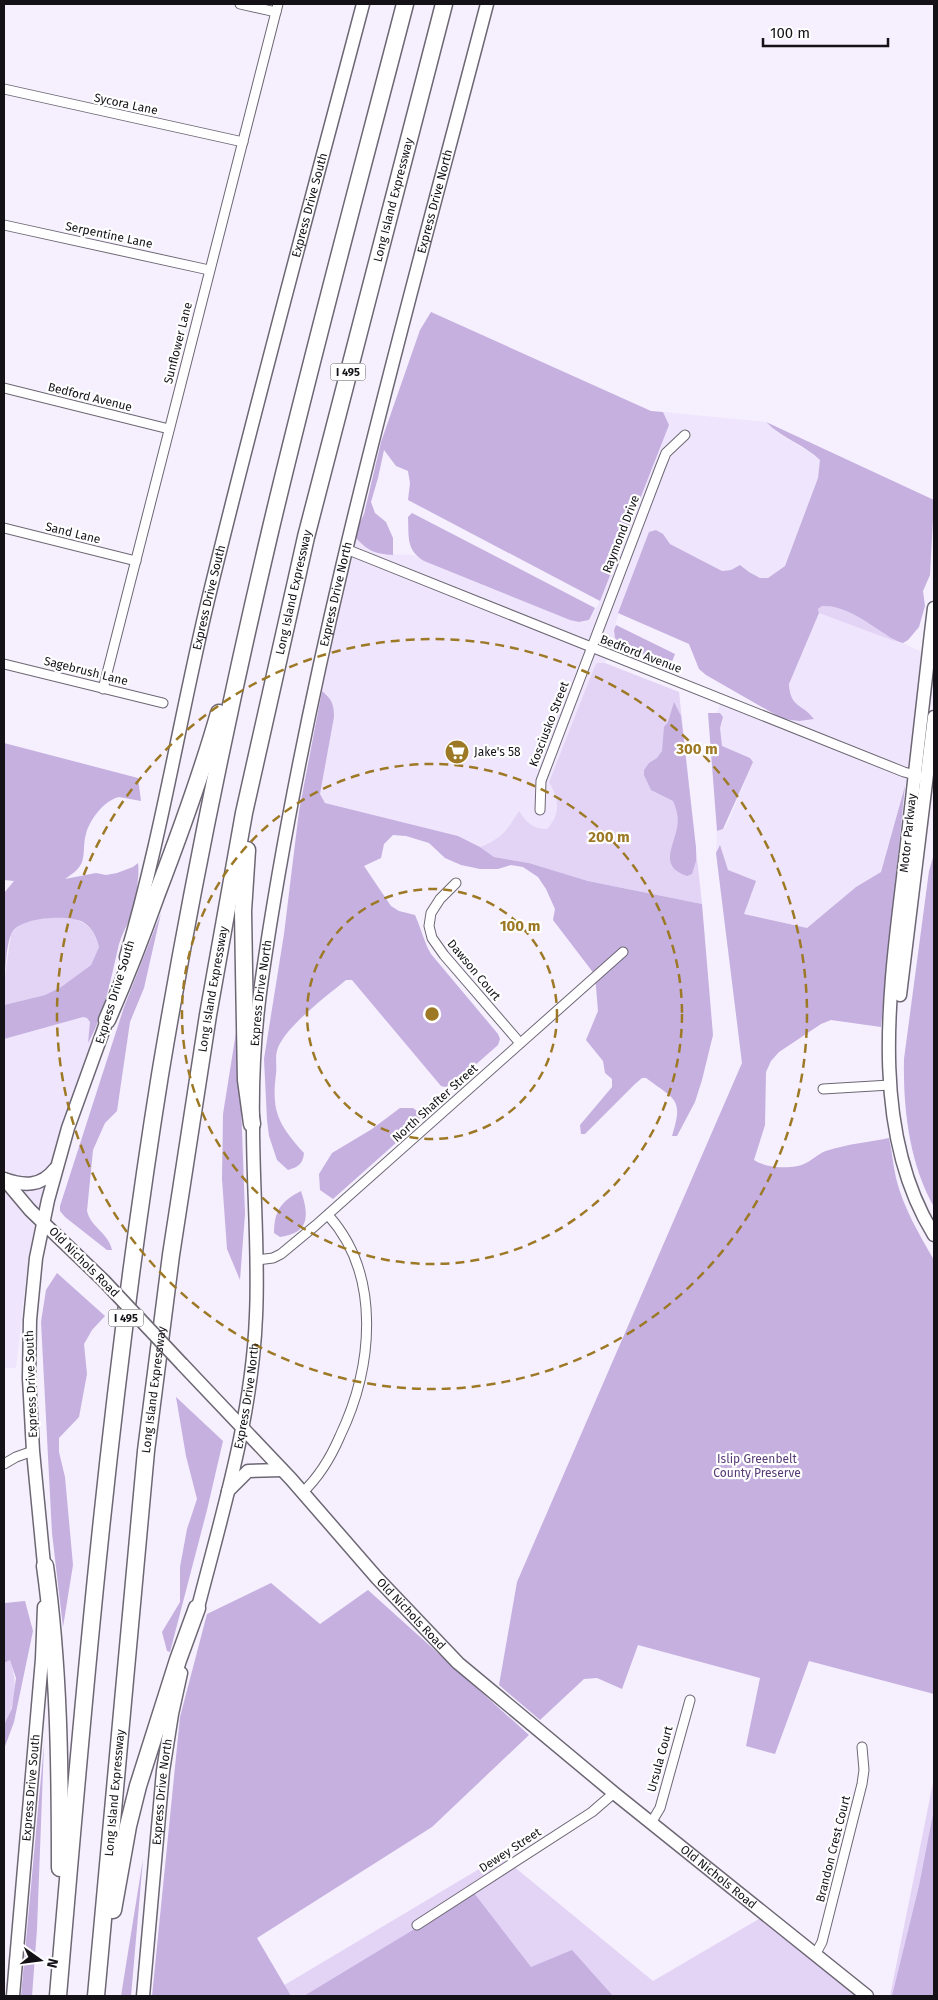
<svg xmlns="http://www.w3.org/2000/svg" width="938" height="2000" viewBox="0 0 938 2000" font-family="'Fira Sans',sans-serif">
	<rect width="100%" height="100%" fill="#f5effe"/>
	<g fill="#efe5fc">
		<polygon points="663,412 766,422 778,433 814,455 821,460 818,478 785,566 768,578 760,578 749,572 740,565 731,570 722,571 670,544 663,534 621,604 614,630 615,638 605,663 597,663 594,668 549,781 558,800 558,810 554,821 547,829 539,829 530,826 519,812 508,828 497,840 480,847 458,836 325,803 320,794 334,717 329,696 322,691 354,536 382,554 414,555 424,561 570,620 579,622 589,621 600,601 669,425"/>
		<polygon points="819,613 903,643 923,653 908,776 881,872 856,887 807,928 744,914 719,846 716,853 717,831 724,829 729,820 753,762 750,758 721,746 720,728 723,717 720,713 717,713 721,701 778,724 783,719 799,721 810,715 796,706 790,695 789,684"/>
		<polygon points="102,1010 53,1160 26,1277 16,1368 4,1368 4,1039"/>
	</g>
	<g fill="#e3d4f6">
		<path d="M 822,606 C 849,605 876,627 897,642 L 819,613 L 818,609 Z"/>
		<path d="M 597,663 L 605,663 L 679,692 L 702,904 L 588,881 L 529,863 L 494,857 L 480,847 C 502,839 507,830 519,811 C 527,823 533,829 547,829 C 561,814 559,799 549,782 L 594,668 Z"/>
		<path d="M 65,916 C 87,923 92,925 99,947 L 91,965 L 61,987 L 45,995 L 4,1005 L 4,981 L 11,935 C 21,917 46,919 65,916 Z"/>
		<path d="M 10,1659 C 18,1686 16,1701 4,1725 L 4,1663 Z"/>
		<polygon points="934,1778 934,1996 890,1996"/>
		<polygon points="501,1856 653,1981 769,1913 872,1996 266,1996"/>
	</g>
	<g fill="#c5b0e0">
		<path d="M 431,312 L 651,411 L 663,412 L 669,425 L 600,601 L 408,500 L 410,483 L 408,471 L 396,466 L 384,450 L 378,478 L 371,502 L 375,513 L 386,522 L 393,538 L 393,555 C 374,554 367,550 354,536 L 364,514 L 381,442 L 420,330 Z"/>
		<path d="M 766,422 L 934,500 L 930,575 L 923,591 L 925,606 L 919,627 L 908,640 L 903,643 C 894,641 887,635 879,630 C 863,619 842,605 822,606 L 818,609 L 819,613 L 789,684 C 790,708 803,704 814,719 L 799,721 L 783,719 L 706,675 L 699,669 L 689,644 L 618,613 L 649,532 L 656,530 L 663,534 L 670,544 L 722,571 L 731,570 L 740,565 L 749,572 L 760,578 L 768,578 L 785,566 L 818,478 L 820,460 C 805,445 783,439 766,422 Z"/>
		<path d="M 412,513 L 595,608 L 589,620 L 579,622 L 570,620 L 424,561 C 406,550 409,537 408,517 Z"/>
		<polygon points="616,625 675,654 671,664 660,663 621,644 615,638 614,630"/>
		<path d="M 322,691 C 332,699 334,705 334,717 L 320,794 L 325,803 L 458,836 L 480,847 L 494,857 L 529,863 L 588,881 L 702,904 L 713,1035 L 702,1080 L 695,1102 L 677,1136 L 672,1136 C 684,1098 675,1100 646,1078 L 642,1078 L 635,1084 L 585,1134 L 581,1134 L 580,1125 L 612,1087 L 612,1079 L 605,1073 L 603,1061 L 586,1040 L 598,1011 L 595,975 L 553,920 L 555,909 L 546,889 L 538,877 L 523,867 L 511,865 L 498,869 L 480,869 L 461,865 L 445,858 L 429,843 L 406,836 L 393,835 L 384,844 L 381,858 L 364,866 L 391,906 L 399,911 L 415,915 C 421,928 424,942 431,954 L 498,1034 L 500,1039 L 498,1045 L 449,1088 L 441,1086 L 352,980 L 346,980 C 328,995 282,1029 277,1051 C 275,1058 277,1066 276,1074 C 271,1112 279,1125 304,1153 C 303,1164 298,1167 288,1170 L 277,1160 L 269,1136 L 267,1120 L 264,1059 L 284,934 L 299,811 Z"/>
		<path d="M 674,702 L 681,716 L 696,848 L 696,861 L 692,874 L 687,876 C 659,867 673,848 677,828 C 679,818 677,810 673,801 L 651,790 L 644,775 L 644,770 L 649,763 L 657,758 L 662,751 L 664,727 L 668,722 Z"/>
		<polygon points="708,713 720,713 723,717 720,728 722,746 750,758 753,762 723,829 717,831"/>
		<path d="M 4,743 L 138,778 L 141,801 L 119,797 C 104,800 89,821 86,834 C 83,843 85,854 82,862 C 79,870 72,874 65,879 L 96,873 L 106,875 L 117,873 L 133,867 L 138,863 C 140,876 135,903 131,916 C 127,925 122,934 119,944 C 111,978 105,1012 88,1043 L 90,1022 L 87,1018 L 83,1017 L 4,1039 L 4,1005 L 45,995 L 61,987 L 91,965 L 99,947 C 96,937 93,928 83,922 C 68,914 23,917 13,931 C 6,941 6,968 4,981 L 4,893 L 14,881 L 4,880 Z"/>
		<path d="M 905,786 L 881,1027 L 831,1020 L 821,1024 L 779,1052 L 771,1061 L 766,1072 L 765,1125 L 754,1160 C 765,1168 793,1170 806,1163 C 814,1159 820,1152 829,1150 C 848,1144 870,1142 889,1138 C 892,1151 893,1165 896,1178 C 903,1207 919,1234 934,1260 L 934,1694 L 809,1661 L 775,1754 L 746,1746 L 760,1678 L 638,1645 L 622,1689 L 597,1678 L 584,1679 L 540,1720 L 499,1685 L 517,1582 L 742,1063 L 716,853 L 720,845 L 728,870 L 756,881 L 744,914 L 807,928 L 856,887 L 881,872 Z"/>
		<path d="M 934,854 L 934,1207 C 909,1163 903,1108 904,1059 L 929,871 Z"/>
		<path d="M 161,913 L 144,988 L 130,1022 L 117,1111 L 105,1123 L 93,1150 L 87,1211 C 91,1228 108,1232 112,1250 L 107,1250 L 65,1217 L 60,1211 L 60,1206 L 124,1007 Z"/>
		<polygon points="238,1020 245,1214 240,1280 227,1249 222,1179 223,1114"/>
		<polygon points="400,1108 413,1108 425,1117 333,1199 320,1190 319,1174 332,1153 372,1129"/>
		<path d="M 301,1191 C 309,1215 310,1233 280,1237 L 274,1233 C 274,1211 281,1201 301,1191 Z"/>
		<polygon points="57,1273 105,1316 92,1330 84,1344 87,1374 79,1417 59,1438 59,1452 65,1477 73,1565 63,1627 52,1533 41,1322 46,1290"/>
		<polygon points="176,1397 223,1441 207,1510 170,1652 167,1651 162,1632 180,1602 180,1567 187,1529 197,1499 186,1456"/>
		<polygon points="271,1583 320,1624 368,1590 529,1735 432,1827 257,1938 291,1996 152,1996 180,1717 207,1614"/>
		<polygon points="4,1600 5,1603 25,1601 33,1631 14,1722 4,1749 4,1725 12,1708 16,1678 10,1660 4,1663"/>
		<polygon points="44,1744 37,1929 32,1996 21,1996"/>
		<polygon points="934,1809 934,1996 892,1996 919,1886"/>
		<polygon points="143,1859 131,1996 121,1996"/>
		<polygon points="474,1893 531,1967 572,1950 613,1996 304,1996"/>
	</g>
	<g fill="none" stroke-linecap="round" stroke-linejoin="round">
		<defs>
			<g id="street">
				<polyline points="240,4 276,12"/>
				<polyline points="4,89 243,142"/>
				<polyline points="4,225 209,270"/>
				<polyline points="4,388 169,429"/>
				<polyline points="4,528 136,561"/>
				<polyline points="346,549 904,772 919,776"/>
				<polyline points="4,664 163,703"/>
				<polyline points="103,689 278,4"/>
				<polyline points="540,810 541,781 660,468 666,453 685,435"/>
				<polyline points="456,883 440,899 431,913 429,926 432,938 444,955 520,1043"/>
				<polyline points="823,1089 890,1085"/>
				<polyline points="257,1260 273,1258 281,1254 316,1225 623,952"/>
				<polyline points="4,1464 16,1457 33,1451"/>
				<path d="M 302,1493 C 319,1477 331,1457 340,1436 C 373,1367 382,1275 328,1215"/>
				<polyline points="651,1823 660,1808 690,1700"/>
				<polyline points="417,1925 592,1812 614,1793"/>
				<polyline points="815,1955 822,1942 862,1784 864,1770 862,1747"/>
			</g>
			<g id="secondary">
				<path d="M 934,608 C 924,689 915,770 906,852 C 892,975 865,1124 934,1235"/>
				<path id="s1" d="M 126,957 C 161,839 180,716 209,596 C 257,398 311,201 363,4"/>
				<polyline points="900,995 934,717"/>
				<polyline points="4,1179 30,1210 104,1281"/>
				<path d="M 4,1179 C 24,1186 41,1187 55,1169"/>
				<path id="s2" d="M 182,1364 L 291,1479 L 377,1578 L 458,1663 L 614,1793 L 867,1996"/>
				<polyline points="228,1491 248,1471 282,1470"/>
				<polyline points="45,1575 33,1451 29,1378 30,1320 36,1258 48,1200 68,1128 110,1012"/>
				<path id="s3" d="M 196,1615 C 221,1517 252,1419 256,1316 C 259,1253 253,1189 253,1126 C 252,1077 255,1026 262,978 C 310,648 403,326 487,4"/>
				<path id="s4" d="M 13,1996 L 42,1659 L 44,1607"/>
				<path id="s5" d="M 143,1996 L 163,1771 L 172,1714 L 181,1673"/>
			</g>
			<g id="highway">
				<polyline points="247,850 243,911 244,970 246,1080 252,1124"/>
				<path d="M 107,1020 C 125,979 141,938 156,896 C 179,836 201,776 219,713"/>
				<path d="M 45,1566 C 59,1666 60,1767 60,1868"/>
				<polyline points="113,1910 128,1826 138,1786 178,1660 197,1608"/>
				<path d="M 58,1996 C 84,1689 111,1380 160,1075 C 190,895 227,715 269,536 C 311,358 359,181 405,4"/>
				<path id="s6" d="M 96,1996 L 146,1451 L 171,1255 L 208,1015 L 244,813 L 306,537 L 444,4"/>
			</g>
		</defs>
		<use href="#street" stroke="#6d6774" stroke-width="11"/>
		<use href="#secondary" stroke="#6d6774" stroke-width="15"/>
		<use href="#highway" stroke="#6d6774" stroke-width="19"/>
		<use href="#street" stroke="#fff" stroke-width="9"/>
		<use href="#secondary" stroke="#fff" stroke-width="12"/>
		<use href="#highway" stroke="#fff" stroke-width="16"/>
		<defs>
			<polyline id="secondary-bridge" points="104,1281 182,1364"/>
		</defs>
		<use href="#secondary-bridge" stroke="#6d6774" stroke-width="15" stroke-linecap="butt"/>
		<use href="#secondary-bridge" stroke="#fff" stroke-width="12"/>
	</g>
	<g fill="none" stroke="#9d7925" stroke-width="2.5" stroke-dasharray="9 6">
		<circle cx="432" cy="1014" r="125"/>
		<circle cx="432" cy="1014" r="250"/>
		<circle cx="432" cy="1014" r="375"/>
	</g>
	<defs>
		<symbol id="supermarket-disc" viewBox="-11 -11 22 22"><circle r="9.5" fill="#9d7925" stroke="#fff"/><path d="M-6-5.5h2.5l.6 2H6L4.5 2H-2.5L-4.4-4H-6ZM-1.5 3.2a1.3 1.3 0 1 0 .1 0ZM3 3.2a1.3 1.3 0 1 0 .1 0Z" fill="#fff"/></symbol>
	</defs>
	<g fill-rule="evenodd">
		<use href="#supermarket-disc" x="443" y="738" width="28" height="28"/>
	</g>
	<g text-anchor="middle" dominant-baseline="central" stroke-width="4.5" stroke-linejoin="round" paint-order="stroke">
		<g fill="#fff" stroke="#5a595d" stroke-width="1">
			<rect x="330.5" y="363.5" width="35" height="17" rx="4"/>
			<rect x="108.5" y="1309.5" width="35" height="17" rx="4"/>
		</g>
		<g font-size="11" font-weight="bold" fill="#141217">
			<text x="348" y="372">I 495</text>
			<text x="126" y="1318">I 495</text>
		</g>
		<g font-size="12" fill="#141217" stroke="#fff">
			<text transform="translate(126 104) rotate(12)">Sycora Lane</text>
			<text stroke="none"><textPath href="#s6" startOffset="1824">Long Island Expressway</textPath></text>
			<text stroke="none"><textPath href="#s3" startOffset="1440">Express Drive North</textPath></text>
			<text stroke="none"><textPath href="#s1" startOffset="774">Express Drive South</textPath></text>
			<text transform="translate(109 235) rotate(12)">Serpentine Lane</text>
			<text transform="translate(178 343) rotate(-76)">Sunflower Lane</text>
			<text transform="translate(90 397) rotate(14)">Bedford Avenue</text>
			<text transform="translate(73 533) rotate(14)">Sand Lane</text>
			<text transform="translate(621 534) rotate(-69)">Raymond Drive</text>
			<text stroke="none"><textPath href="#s6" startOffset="1419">Long Island Expressway</textPath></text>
			<text stroke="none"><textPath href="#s3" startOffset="1035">Express Drive North</textPath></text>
			<text stroke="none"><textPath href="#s1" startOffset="369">Express Drive South</textPath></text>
			<text transform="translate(641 654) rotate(21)">Bedford Avenue</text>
			<text transform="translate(86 671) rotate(14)">Sagebrush Lane</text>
			<text transform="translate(549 724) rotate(-69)">Kosciusko Street</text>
			<text transform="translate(908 833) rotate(-84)">Motor Parkway</text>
			<text transform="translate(474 970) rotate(50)">Dawson Court</text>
			<text stroke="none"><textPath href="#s6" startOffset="1014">Long Island Expressway</textPath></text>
			<text transform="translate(115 992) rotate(-73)">Express Drive South</text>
			<text stroke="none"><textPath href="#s3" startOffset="629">Express Drive North</textPath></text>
			<text transform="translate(435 1103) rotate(-42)">North Shafter Street</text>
			<text transform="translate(84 1262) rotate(45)">Old Nichols Road</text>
			<text transform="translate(31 1384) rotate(-92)">Express Drive South</text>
			<text stroke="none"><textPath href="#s6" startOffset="609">Long Island Expressway</textPath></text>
			<text stroke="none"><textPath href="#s3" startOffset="225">Express Drive North</textPath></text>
			<text stroke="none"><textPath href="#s2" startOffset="339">Old Nichols Road</textPath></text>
			<text transform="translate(660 1759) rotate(-75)">Ursula Court</text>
			<text stroke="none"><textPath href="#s4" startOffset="209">Express Drive South</textPath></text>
			<text stroke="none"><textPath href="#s5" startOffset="205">Express Drive North</textPath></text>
			<text stroke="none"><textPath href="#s6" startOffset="204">Long Island Expressway</textPath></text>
			<text transform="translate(833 1849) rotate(-76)">Brandon Crest Court</text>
			<text transform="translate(510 1850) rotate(-33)">Dewey Street</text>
			<text stroke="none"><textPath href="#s2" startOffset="744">Old Nichols Road</textPath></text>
		</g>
		<g font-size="12" fill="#141217" stroke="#fff" text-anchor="start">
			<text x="474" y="752">Jake's 58</text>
		</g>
		<g font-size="12" fill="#573b76" stroke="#fff">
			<text x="757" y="1459">Islip Greenbelt<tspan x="757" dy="14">County Preserve</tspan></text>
		</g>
	</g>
	<circle cx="432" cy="1014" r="8" fill="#9d7925" stroke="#fff" stroke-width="2.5"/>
	<g font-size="15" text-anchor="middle" font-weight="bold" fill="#9d7925" stroke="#fff" stroke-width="4.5" stroke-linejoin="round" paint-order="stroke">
		<text x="697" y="754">300 m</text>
		<text x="609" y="842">200 m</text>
		<text x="520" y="931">100 m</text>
	</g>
	<rect width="938" height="2000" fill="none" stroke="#141217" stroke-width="10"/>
	<g transform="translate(40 1960) rotate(104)" stroke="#ffffff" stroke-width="4" paint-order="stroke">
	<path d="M0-4L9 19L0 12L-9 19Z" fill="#141217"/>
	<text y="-8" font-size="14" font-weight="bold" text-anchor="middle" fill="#141217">N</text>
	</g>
	<path d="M763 38v8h125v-8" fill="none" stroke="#141217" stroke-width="2.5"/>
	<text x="770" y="38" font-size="15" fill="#141217" stroke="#ffffff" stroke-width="4" paint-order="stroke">100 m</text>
</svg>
